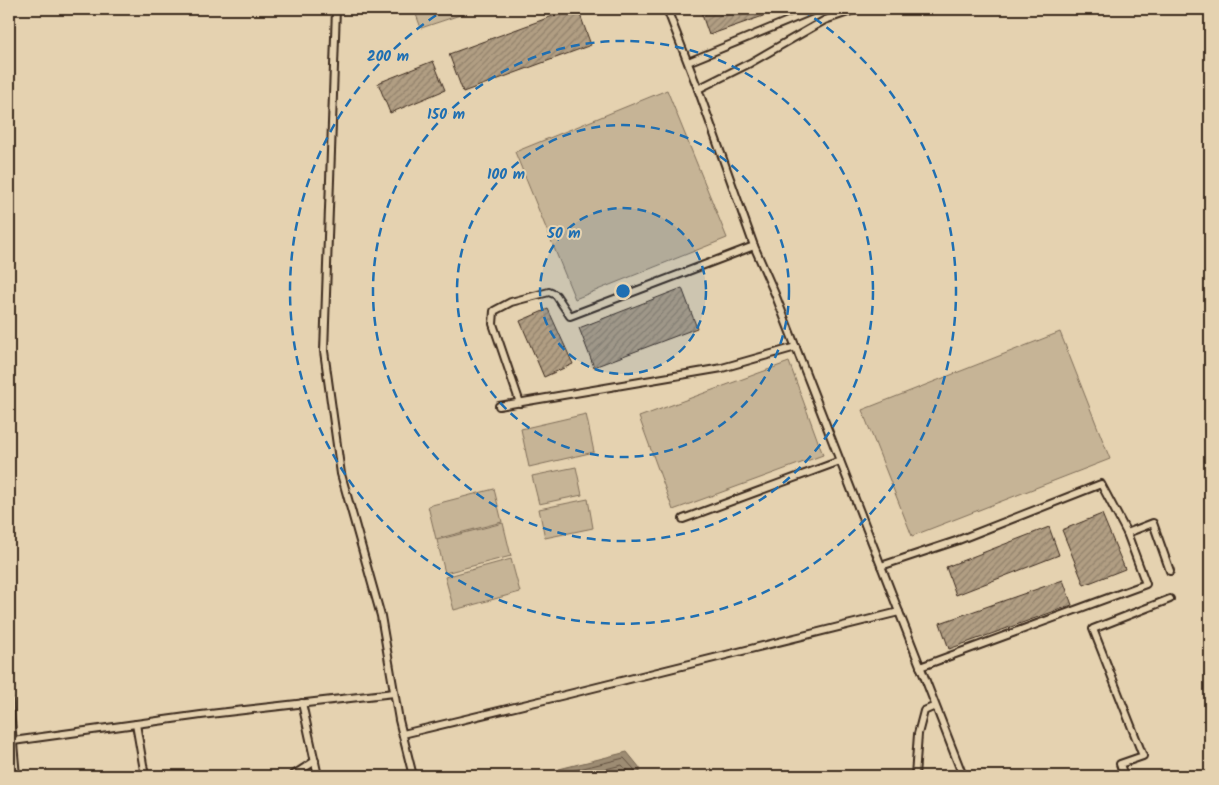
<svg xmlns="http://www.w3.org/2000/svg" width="1219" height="785" viewBox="0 0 1219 785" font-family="Kalam,sans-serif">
	<defs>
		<pattern id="building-hatch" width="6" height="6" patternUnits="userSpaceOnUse" patternTransform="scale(1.25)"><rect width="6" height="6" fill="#b19e83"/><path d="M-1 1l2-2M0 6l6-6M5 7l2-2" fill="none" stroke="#91816b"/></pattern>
	</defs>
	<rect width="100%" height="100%" fill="#e5d2b0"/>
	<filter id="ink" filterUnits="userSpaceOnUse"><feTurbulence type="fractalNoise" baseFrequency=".02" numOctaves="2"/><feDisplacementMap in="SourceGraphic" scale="10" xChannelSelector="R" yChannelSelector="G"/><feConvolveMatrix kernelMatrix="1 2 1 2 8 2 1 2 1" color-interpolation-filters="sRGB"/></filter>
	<g filter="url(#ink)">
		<g fill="#c6b496" stroke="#806f5a">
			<polygon points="414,9 478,9 421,28"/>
			<polygon points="667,90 727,238 575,299 515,152"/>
			<polygon points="1060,332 1110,459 912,536 862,410"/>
			<polygon points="789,362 823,455 673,510 639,417"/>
			<polygon points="586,414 594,452 529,467 521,429"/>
			<polygon points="576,467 582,495 539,504 532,476"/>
			<polygon points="494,489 502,522 436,539 428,506"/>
			<polygon points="588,499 593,528 545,538 539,509"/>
			<polygon points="503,523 511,556 445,573 437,540"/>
			<polygon points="511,559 520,592 454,610 445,577"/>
		</g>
		<polygon fill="#9d8c73" stroke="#766551" points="627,752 640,768 640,776 560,776 559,769"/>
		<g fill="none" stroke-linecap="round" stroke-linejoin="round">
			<g stroke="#625140" stroke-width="1">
				<polyline points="565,776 567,772 624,758 634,769 635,776"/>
				<polyline points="576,776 622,765 628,772 629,776"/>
			</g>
		</g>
		<g fill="url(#building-hatch)" stroke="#3b2a1e">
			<polygon points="572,9 578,9 591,45 463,92 449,54"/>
			<polygon points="700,9 783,9 709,35"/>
			<polygon points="433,61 445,90 390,113 378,83"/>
			<polygon points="682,288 697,328 594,367 579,328"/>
			<polygon points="548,309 573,364 544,377 520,321"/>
			<polygon points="1102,514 1125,569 1084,585 1062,530"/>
			<polygon points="1049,527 1059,555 956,595 946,567"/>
			<polygon points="1063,580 1072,605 949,649 940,623"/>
		</g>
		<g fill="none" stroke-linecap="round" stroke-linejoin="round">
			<defs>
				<g id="lane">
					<polyline points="336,9 324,351 341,474 381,616 399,720 413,776"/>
					<polyline points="667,9 698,89 754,246 775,294 963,776"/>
					<polyline points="688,62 817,9"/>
					<polyline points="698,89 750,63 825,20 857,9"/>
					<polyline points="520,403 493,324 494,311 511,302 549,292 556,295 570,316 754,246"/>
					<polyline points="499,406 722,368 796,347"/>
					<polyline points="683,519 840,461"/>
					<polyline points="881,566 956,541 1101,484 1127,533"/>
					<polyline points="920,667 1146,584 1127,533 1153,523 1170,571"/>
					<polyline points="9,699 16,776"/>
					<polyline points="302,703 318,776"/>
					<polyline points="136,724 145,776"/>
					<polyline points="403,734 569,694 899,612"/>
					<polyline points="13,741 201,715 394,693"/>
					<polyline points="292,776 315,761"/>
					<polyline points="915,776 918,734 924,711 935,706"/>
					<polyline points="1124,776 1120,764 1143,756 1093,629 1170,599"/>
				</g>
			</defs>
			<use href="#lane" stroke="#3b2a1e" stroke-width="10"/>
			<use href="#lane" stroke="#e5d2b0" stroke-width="6"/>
		</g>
	</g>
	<circle cx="623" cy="291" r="83" fill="#1f6fb2" fill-opacity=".12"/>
	<g fill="none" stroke="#1f6fb2" stroke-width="2.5" stroke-dasharray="9 6">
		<circle cx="623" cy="291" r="83"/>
		<circle cx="623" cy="291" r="166"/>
		<circle cx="623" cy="291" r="250"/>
		<path d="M802 10A333 333 0 1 1 444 10"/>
	</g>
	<circle cx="623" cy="291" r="8" fill="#1f6fb2" stroke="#e5d2b0" stroke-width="2.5"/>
	<g font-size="15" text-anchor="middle" font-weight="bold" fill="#1f6fb2" stroke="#e5d2b0" stroke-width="4" stroke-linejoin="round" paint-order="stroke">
		<text x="388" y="61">200 m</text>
		<text x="446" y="119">150 m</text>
		<text x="506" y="179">100 m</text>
		<text x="564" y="238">50 m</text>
	</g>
	<rect width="1219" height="785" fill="none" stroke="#e5d2b0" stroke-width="30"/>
	<rect x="15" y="15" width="1189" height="755" fill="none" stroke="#3b2a1e" stroke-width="2" filter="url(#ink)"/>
</svg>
